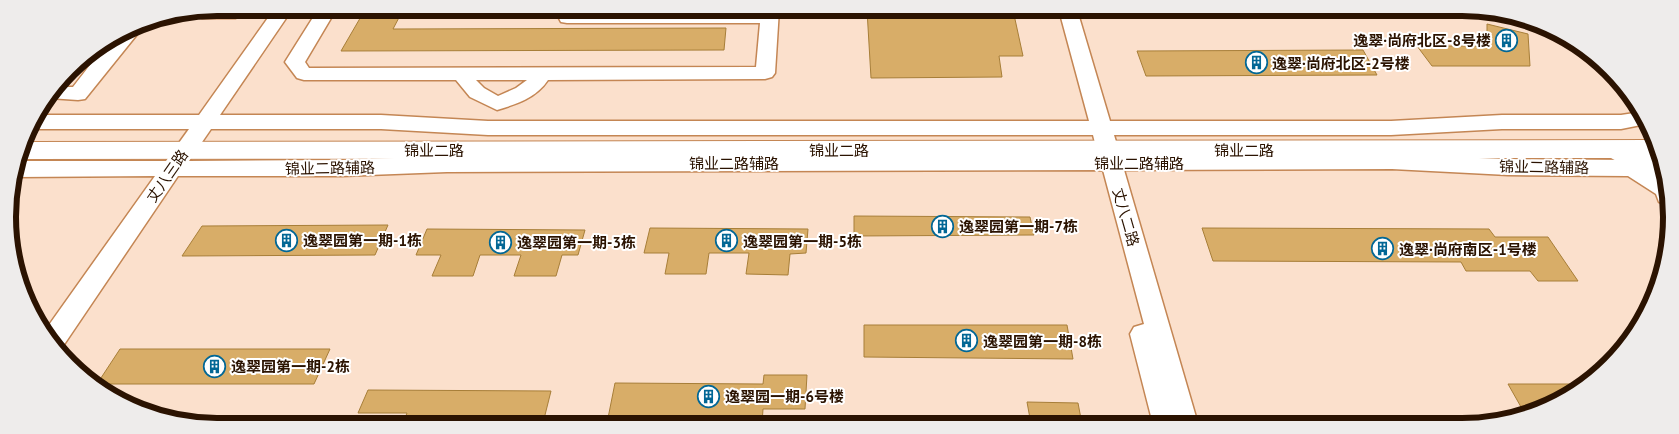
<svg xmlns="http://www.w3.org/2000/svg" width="1679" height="434" viewBox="0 0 1679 434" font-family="'PT Sans','Noto Sans SC',sans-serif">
	<rect width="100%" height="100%" fill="#fbe0cc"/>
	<polygon fill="#e1b18d" points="217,8 245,8 236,20 201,20 209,9"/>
	<g fill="#d8ad68" stroke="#a77e38">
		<polygon points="366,8 404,8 393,29 726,28 724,50 341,51"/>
		<polygon points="867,10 1013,10 1023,56 999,56 1002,77 871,78"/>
		<polygon points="1487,24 1528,34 1530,66 1432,66 1417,46 1487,46"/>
		<polygon points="1363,50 1377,75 1146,76 1137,51"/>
		<polygon points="854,216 1030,217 1034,235 854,236"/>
		<polygon points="388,225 375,255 182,256 202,226"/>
		<polygon points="650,228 808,229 806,253 790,254 788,275 746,274 749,253 709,253 706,274 665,274 669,253 644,253"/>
		<polygon points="1202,228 1489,229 1495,237 1548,237 1578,281 1538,281 1530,271 1466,271 1461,262 1213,261"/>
		<polygon points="427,229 585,230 578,255 562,255 556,276 514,276 521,255 480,255 473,276 432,276 441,255 416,255"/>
		<polygon points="864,325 1067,325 1073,359 864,357"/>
		<polygon points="120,349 330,349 314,384 97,384"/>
		<polygon points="764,375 807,375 805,409 763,409 762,424 607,423 615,383 763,384"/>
		<polygon points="1508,384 1586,384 1554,405 1525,414"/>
		<polygon points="368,390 551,391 543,423 403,423 407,413 358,413"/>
		<polygon points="1027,402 1078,403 1082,424 1031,424"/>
	</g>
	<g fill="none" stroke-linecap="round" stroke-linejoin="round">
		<defs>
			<g id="minor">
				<path d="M 275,8 L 293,8 L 220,115 L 381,115 L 488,121 L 1089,121 L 1059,10 L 1077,10 L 1110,121 L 1391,121 L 1502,115 L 1621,115 L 1641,112 L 1646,124 L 1621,129 L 1502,129 L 1391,135 L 1114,135 L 1120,155 L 1392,155 L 1508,159 L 1632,160 L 1640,163 L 1667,180 L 1667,204 L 1659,202 L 1656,194 L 1628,176 L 1508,175 L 1392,169 L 1124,170 L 1198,424 L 1153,424 L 1130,334 L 1134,327 L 1144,324 L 1103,170 L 447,172 L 342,176 L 178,176 L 59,352 L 51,345 L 44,332 L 155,176 L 17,177 L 15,176 L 19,161 L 166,161 L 189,129 L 31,129 L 28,128 L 36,115 L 199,115 ZM 211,129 L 381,129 L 488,135 L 1093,135 L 1098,155 L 447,156 L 342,160 L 189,161 Z"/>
				<path d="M 319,8 L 337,8 L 305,62 L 309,68 L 756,67 L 760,23 L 567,23 L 561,22 L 555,11 L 556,9 L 574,9 L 574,13 L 761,13 L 761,9 L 779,9 L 775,73 L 772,77 L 765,79 L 548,80 C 536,98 517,104 497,110 L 470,97 L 456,80 L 304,80 L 297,78 L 285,62 ZM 476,80 L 527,80 L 516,88 L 498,96 L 484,88 Z"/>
				<path d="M 145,22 L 143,27 L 85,99 L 78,100 L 49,98 L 58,87 L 73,87 C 92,64 113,28 145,22 Z"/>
			</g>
			<path id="major" d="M 1653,140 L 1660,157 L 1653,158 C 1665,164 1667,173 1667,186 L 1658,184 L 1611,158 L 20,159 L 24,142 Z"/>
		</defs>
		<use href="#minor" stroke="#c48654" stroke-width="3"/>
		<use href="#major" stroke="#c48654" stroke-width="2"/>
		<use href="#minor" fill="#fff" fill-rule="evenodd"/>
		<use href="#major" fill="#fff" fill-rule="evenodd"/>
	</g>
	<defs>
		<symbol id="building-ring" viewBox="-11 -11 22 22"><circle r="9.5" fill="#fff" stroke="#026795" stroke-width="1.5"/><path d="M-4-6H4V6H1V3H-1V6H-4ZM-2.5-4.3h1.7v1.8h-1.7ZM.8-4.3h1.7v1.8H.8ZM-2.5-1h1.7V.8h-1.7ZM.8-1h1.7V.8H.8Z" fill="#026795"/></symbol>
	</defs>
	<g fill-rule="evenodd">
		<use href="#building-ring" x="1494" y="28" width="25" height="25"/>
		<use href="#building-ring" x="1244" y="50" width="25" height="25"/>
		<use href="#building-ring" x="930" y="214" width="25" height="25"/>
		<use href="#building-ring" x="274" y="228" width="25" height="25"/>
		<use href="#building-ring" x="714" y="228" width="25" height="25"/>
		<use href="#building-ring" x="488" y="230" width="25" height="25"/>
		<use href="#building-ring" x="1370" y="236" width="25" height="25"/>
		<use href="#building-ring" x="954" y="328" width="25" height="25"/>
		<use href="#building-ring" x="202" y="354" width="25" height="25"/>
		<use href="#building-ring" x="696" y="384" width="25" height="25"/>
	</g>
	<g text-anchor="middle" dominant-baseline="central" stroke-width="4" stroke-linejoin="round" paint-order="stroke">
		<g font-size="15" font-weight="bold" fill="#2b1301" stroke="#fff" text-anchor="start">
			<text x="1491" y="40" text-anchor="end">逸翠·尚府北区-8号楼</text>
			<text x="1272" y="63">逸翠·尚府北区-2号楼</text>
			<text x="959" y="226">逸翠园第一期-7栋</text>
			<text x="303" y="240">逸翠园第一期-1栋</text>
			<text x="743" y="241">逸翠园第一期-5栋</text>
			<text x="517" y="242">逸翠园第一期-3栋</text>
			<text x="1399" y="249">逸翠·尚府南区-1号楼</text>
			<text x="983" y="341">逸翠园第一期-8栋</text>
			<text x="231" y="366">逸翠园第一期-2栋</text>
			<text x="725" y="396">逸翠园一期-6号楼</text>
		</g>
		<g font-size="15" fill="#2b1301" stroke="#fff">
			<text x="434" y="150">锦业二路</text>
			<text x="839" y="150">锦业二路</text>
			<text x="1244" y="150">锦业二路</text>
			<text x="734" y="163">锦业二路辅路</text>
			<text x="1139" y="163">锦业二路辅路</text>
			<text transform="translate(1544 167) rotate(1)">锦业二路辅路</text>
			<text transform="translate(330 168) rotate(-1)">锦业二路辅路</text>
			<text transform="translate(167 176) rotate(-55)">丈八三路</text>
			<text transform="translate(1126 217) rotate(74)">丈八二路</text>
		</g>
	</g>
	<path d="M0 0H1679V434H0ZM217 16H1462A201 201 0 0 1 1663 217V217A201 201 0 0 1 1462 418H217A201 201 0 0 1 16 217V217A201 201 0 0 1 217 16Z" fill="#eeeceb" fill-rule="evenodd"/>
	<path fill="none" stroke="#2b1301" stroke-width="6" d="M217 16H1462A201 201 0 0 1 1663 217V217A201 201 0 0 1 1462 418H217A201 201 0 0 1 16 217V217A201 201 0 0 1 217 16Z"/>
</svg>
